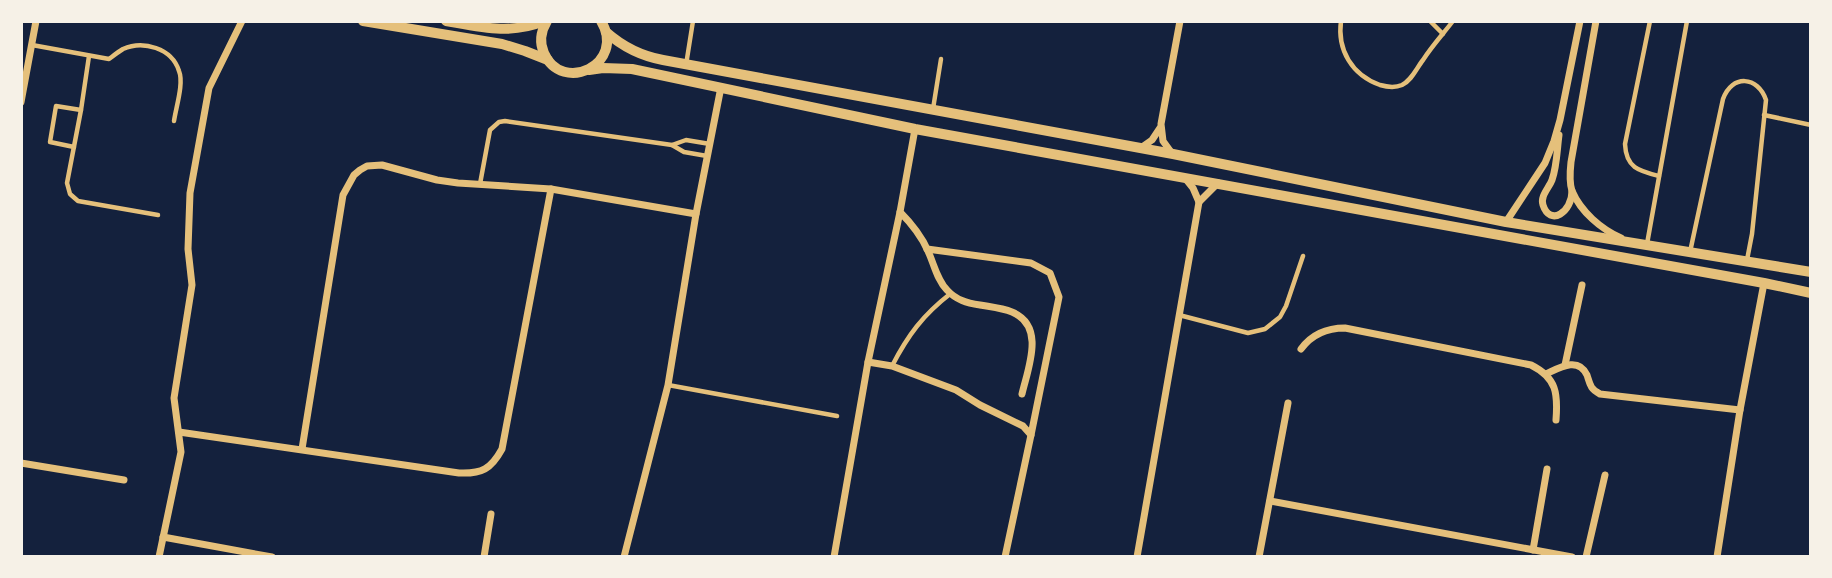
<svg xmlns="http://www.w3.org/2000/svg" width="1832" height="578" viewBox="0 0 1832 578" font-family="'Archivo Narrow',sans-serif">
	<rect width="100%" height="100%" fill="#14213d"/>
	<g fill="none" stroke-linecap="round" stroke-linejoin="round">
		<g stroke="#e5c07b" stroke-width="4.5">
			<path d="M 1341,21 C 1337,50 1352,75 1380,85 C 1387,87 1395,88 1402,85 C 1412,80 1416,69 1423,60 C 1432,46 1443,34 1453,21"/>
			<polyline points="1430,21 1443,34"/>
			<path d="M 1650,21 L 1625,144 C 1626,168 1639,171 1659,176"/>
			<path d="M 32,45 L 109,59 C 113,56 118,52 123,49 C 143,40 172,48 179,71 C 184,83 176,107 174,121"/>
			<polyline points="89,56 81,110 67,183 70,194 78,201 158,215"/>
			<polyline points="686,65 693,21"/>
			<polyline points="933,109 941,59"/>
			<polyline points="1764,115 1811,125"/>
			<polyline points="672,145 686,140 710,144"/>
			<polyline points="74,147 50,142 56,106 81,110"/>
			<polyline points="480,184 490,130 499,122 505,121 672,145 684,152 707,156"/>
			<polyline points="1647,244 1687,21"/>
			<path d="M 1690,252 L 1723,99 C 1732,74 1758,76 1766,100 L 1752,234 L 1747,260"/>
			<polyline points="1179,315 1248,333 1265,329 1280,317 1286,306 1303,256"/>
			<path d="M 892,366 C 908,335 923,315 950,294"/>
			<polyline points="668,385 837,416"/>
		</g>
		<g stroke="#e5c07b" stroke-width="7">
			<path d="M 1596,21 L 1571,162 C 1570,171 1569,182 1572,191 C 1581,212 1601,229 1621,238"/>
			<polyline points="21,102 36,21"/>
			<path d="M 915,129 L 900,212 C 912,224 921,235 928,251 C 934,264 937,280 947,290 C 956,300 967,303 980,305 C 991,307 1002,308 1012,312 C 1046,326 1028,368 1022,394"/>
			<path d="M 1559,135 C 1557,149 1557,166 1552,180 C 1549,188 1540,196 1543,205 C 1550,227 1572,212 1572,191"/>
			<polyline points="1142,147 1152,140 1160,128"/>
			<polyline points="1171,152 1163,141 1161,124 1180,21"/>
			<polyline points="1185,178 1193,188 1199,202"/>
			<polyline points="1506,222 1545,163 1554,141 1560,120 1580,21"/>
			<polyline points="927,249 1031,263 1050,273 1059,297 1031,435"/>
			<path d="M 1301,349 C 1312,334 1326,328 1345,328 L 1531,365 C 1557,378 1558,394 1556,420"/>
			<polyline points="868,362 892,366 956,390 980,405 1023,426 1031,435 1005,557"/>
			<polyline points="1565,365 1582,285"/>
			<path d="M 1546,374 C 1559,368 1578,356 1587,375 C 1590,384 1590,389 1600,394 L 1740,410"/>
			<path d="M 179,432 L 459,473 C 482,474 491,469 502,449 L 551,189"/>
			<polyline points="302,449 343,195 354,175 360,170 367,166 382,165 437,180 458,183 551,189 696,214"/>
			<polyline points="21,463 124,480"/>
			<polyline points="1270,501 1572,557"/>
			<polyline points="163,537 272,557"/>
			<polyline points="1533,550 1547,469"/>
			<polyline points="159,557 181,452 174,398 192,285 188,249 190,193 209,88 242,21"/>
			<polyline points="484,557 491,514"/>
			<polyline points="624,557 668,385 696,214 721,87"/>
			<polyline points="834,557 868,362 900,212"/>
			<polyline points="1137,557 1199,202 1218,183"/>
			<polyline points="1259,557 1288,403"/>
			<polyline points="1586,557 1605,475"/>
			<polyline points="1717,557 1740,410 1764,283"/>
		</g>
		<g stroke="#e5c07b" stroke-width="10">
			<polyline points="363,21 502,44 525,51 548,60"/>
			<path d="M 446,21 C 480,27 511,35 544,21"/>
			<path d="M 547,21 C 541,31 539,42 544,53 C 562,95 627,64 601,21"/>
			<path d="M 606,32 C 623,47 641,56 663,60 L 1173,154 L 1506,222 L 1811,272"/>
			<polyline points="589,70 603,68 632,69 915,129 1764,283 1811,293"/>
		</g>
	</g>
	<rect width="1832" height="578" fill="none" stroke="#f6f1e7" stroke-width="46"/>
</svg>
